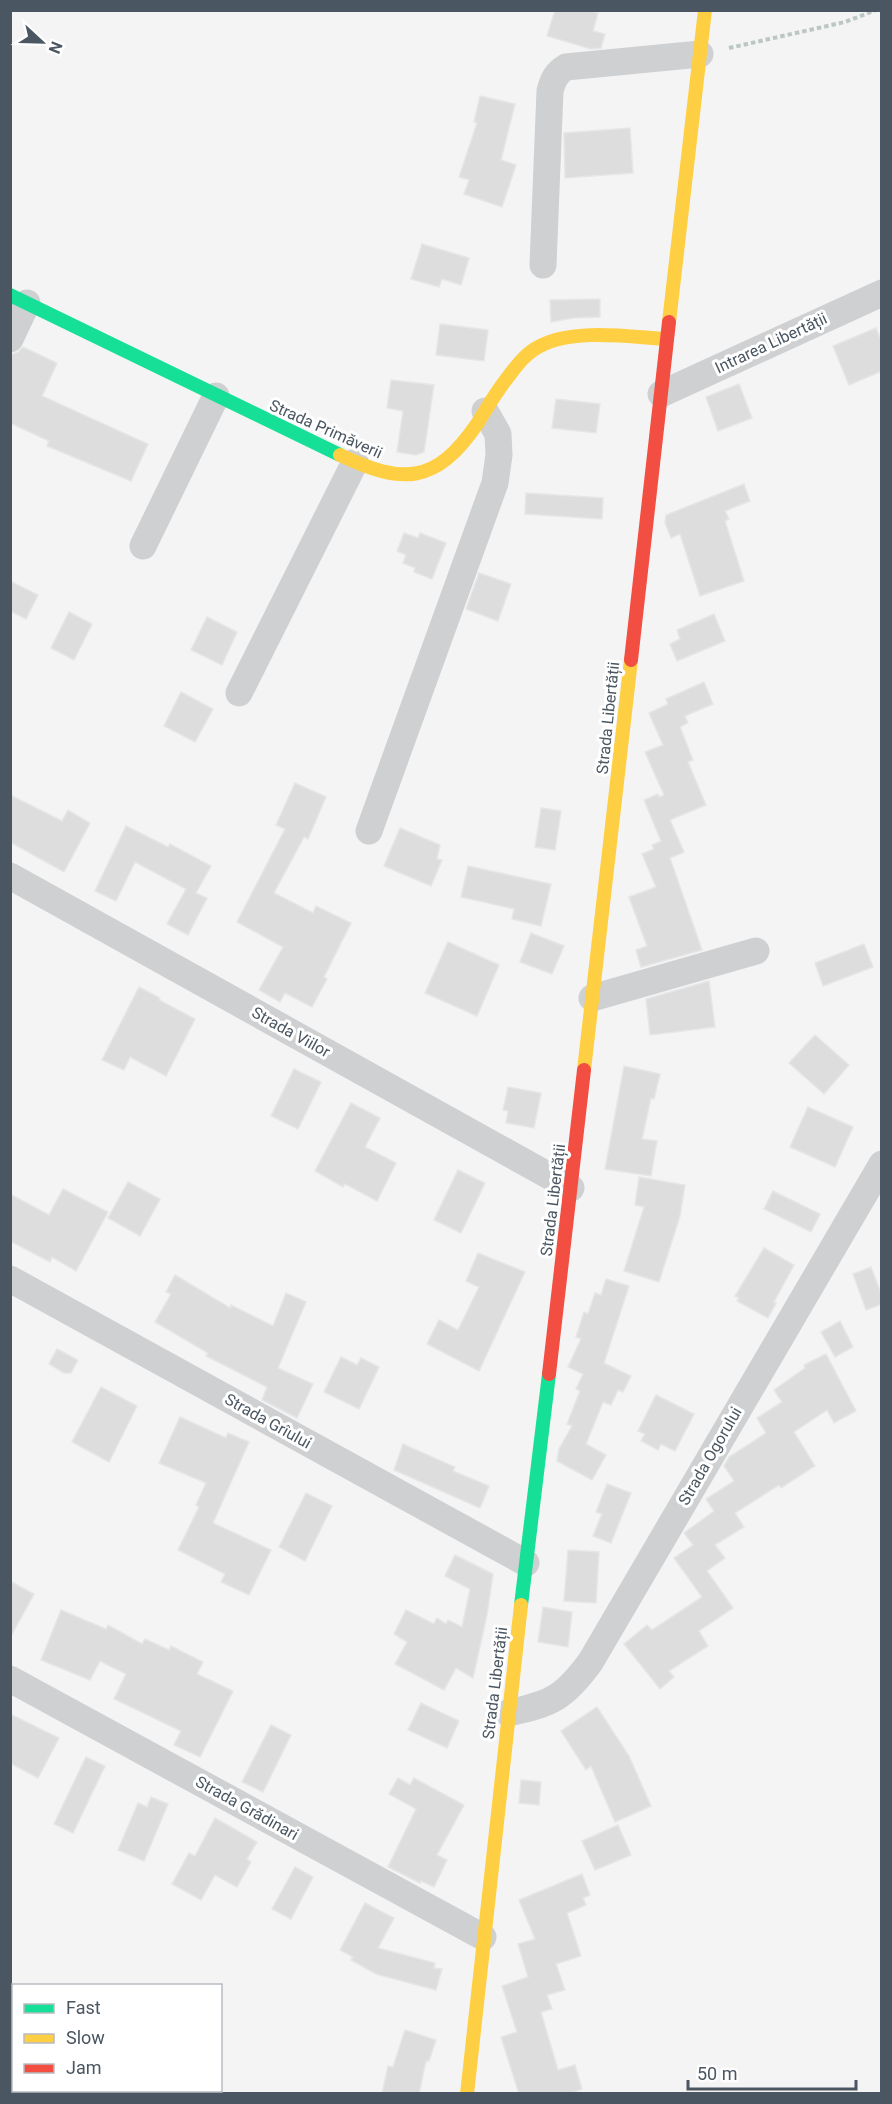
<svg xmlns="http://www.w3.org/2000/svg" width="892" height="2104" viewBox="0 0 892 2104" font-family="Roboto,sans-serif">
	<rect width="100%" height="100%" fill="#f4f4f4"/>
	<g fill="#ddddde" stroke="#e5e6e7" stroke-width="1.5">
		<polygon points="555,10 589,10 598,13 593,31 605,34 601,48 591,49 547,36"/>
		<polygon points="480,96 515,104 501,160 516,165 502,207 464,194 469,180 459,177 477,123 474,122"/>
		<polygon points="630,128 633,173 565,178 564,133"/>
		<polygon points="422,244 469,258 461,285 442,279 439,287 411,279"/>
		<polygon points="600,299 600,317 573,318 551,322 550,300"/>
		<polygon points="440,324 488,330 484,361 436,355"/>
		<polygon points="876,328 882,342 882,371 849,385 833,346"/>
		<polygon points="23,347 57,363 42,396 148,444 131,481 47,446 49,441 10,423 10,355 18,352"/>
		<polygon points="391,380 434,385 424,452 416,455 397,452 403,411 387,408"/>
		<polygon points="739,384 752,418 718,431 706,397"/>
		<polygon points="556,399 600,404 596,433 552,428"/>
		<polygon points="744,484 750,501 725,511 729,519 725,521 744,581 700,596 680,534 671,538 665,523 666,515"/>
		<polygon points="526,493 603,498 602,519 525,514"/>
		<polygon points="404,533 418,538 420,533 446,543 432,579 414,572 415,568 403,563 406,555 397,551"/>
		<polygon points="479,573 511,584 498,621 466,609"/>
		<polygon points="10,581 38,595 26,619 10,611"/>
		<polygon points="69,612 92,624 74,660 51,648"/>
		<polygon points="714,614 725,641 677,661 670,644 680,639 677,630"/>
		<polygon points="207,617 237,632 222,665 191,650"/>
		<polygon points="704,682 713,704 685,716 688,723 680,727 693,760 688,762 706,805 670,820 684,852 670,858 702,950 641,967 636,950 647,946 629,897 656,887 642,854 654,849 652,845 661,841 644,800 658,794 659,797 664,795 645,752 663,745 649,713 668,704 666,699"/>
		<polygon points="181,692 213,709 195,742 164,726"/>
		<polygon points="295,783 326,797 308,839 304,837 274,893 313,913 316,906 351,923 324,977 327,979 312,1007 285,993 280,1002 259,990 283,947 237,922 285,829 276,825"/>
		<polygon points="10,795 62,821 68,810 90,823 64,872 10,842"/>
		<polygon points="541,808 561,811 555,850 535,847"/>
		<polygon points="126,826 168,847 170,844 211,866 196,893 207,898 188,935 167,924 186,889 135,862 116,901 95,891"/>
		<polygon points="400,828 440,845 437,859 442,860 431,886 384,866"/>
		<polygon points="468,866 551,884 541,926 512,919 514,909 461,897"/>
		<polygon points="531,933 564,946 552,974 520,962"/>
		<polygon points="448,942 499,965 477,1016 425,993"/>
		<polygon points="864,944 873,967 823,986 815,963"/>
		<polygon points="709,981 715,1027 650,1035 646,999"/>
		<polygon points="139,987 160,998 159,1000 195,1019 166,1076 130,1057 124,1070 102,1060"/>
		<polygon points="815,1035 849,1065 824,1094 789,1063"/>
		<polygon points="624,1066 660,1074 654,1099 651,1098 642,1139 657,1141 651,1176 605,1169"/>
		<polygon points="294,1069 321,1082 298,1129 271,1116"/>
		<polygon points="508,1087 541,1093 534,1128 506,1123 508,1111 503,1110"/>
		<polygon points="351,1103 380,1118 365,1147 396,1163 377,1201 345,1184 343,1187 315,1171"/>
		<polygon points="808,1107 853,1127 835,1167 790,1147"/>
		<polygon points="458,1170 485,1183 461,1233 434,1220"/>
		<polygon points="639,1177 685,1185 680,1216 659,1282 624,1271 644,1207 635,1205"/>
		<polygon points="128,1182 160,1199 140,1236 108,1218"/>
		<polygon points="63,1189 108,1212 76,1271 52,1257 50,1262 10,1241 10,1194 49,1215"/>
		<polygon points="773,1191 820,1214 811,1232 764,1209"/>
		<polygon points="764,1248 794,1265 774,1302 776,1303 768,1318 737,1301 739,1298 735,1296"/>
		<polygon points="478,1253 525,1272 479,1371 427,1344 439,1320 458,1330 479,1287 466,1281"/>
		<polygon points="871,1267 882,1296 882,1304 866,1310 853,1274"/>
		<polygon points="175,1275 230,1308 231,1305 273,1326 286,1293 306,1302 278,1368 313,1384 297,1418 262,1400 267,1387 206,1356 208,1353 155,1322 171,1294 166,1292"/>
		<polygon points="606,1279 629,1286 604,1363 631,1376 623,1392 618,1390 611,1405 603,1402 586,1444 606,1455 592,1480 557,1461 559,1449 572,1426 567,1424 580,1391 576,1389 583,1374 568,1367 581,1339 576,1337 584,1312 588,1314 595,1293 601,1295"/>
		<polygon points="840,1321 853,1347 835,1357 821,1332"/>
		<polygon points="57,1349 78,1360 71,1373 64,1373 49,1364"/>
		<polygon points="826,1354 856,1411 834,1423 827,1410 794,1432 815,1466 781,1488 779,1485 735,1513 744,1527 715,1545 725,1558 707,1571 733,1608 699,1631 708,1646 669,1671 674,1677 660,1689 624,1644 647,1625 652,1630 702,1597 674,1558 693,1545 684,1533 714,1511 706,1499 734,1481 724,1466 729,1457 766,1433 757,1418 782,1402 774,1390 805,1368 804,1365"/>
		<polygon points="341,1357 357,1365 361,1358 379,1367 359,1409 324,1392"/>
		<polygon points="101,1387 137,1406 109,1462 72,1442"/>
		<polygon points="656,1395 694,1414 675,1451 661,1444 658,1450 641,1441 645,1434 638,1431"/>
		<polygon points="180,1417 226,1438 228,1433 249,1442 213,1523 271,1550 249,1595 221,1582 225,1574 178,1550 199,1507 196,1505 206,1483 159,1463"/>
		<polygon points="403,1444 455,1467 453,1471 489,1486 480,1508 394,1470"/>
		<polygon points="607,1484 631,1493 611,1543 593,1536 602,1514 596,1512"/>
		<polygon points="306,1493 332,1506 305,1561 279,1547"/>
		<polygon points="568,1550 599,1552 596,1603 564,1601"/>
		<polygon points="455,1555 493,1574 487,1615 473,1678 456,1668 444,1690 395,1664 407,1642 394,1634 406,1610 434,1624 437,1618 446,1624 448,1620 462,1627 470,1589 445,1576"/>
		<polygon points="10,1581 34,1594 10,1638"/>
		<polygon points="543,1607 572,1612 568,1647 538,1642"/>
		<polygon points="61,1610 106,1629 108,1625 142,1644 145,1639 169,1650 171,1646 203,1662 197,1674 233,1691 200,1757 174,1745 181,1731 114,1699 126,1674 100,1661 90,1680 41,1660"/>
		<polygon points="421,1703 459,1721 447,1748 408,1730"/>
		<polygon points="597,1707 629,1756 651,1806 615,1822 591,1766 586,1770 561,1731"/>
		<polygon points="10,1714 59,1738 38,1778 10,1763"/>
		<polygon points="271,1725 291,1735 263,1792 242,1782"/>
		<polygon points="86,1757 105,1766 73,1833 54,1824"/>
		<polygon points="398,1778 410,1785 414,1778 464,1805 437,1855 447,1860 434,1887 421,1881 420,1883 388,1867 416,1809 389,1794"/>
		<polygon points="521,1780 541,1782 539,1805 519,1803"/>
		<polygon points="151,1797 168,1804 144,1861 118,1850 138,1803 147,1807"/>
		<polygon points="215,1818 257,1842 247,1859 251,1862 237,1887 215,1875 201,1900 172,1884 189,1853 195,1856"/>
		<polygon points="618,1825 631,1855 595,1870 582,1841"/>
		<polygon points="295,1867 313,1877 291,1919 272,1909"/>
		<polygon points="582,1874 590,1895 583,1898 586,1905 567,1913 581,1956 556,1964 565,1990 547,1995 552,2009 541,2012 558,2070 575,2065 582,2089 568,2094 519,2094 501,2037 517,2032 502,1986 528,1977 518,1944 535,1939 519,1900"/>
		<polygon points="365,1903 394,1918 378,1948 435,1963 434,1968 442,1969 436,1990 376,1974 351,1960 353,1957 340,1950"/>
		<polygon points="405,2030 436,2040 429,2061 426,2061 419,2094 382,2094 388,2066 393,2067"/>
	</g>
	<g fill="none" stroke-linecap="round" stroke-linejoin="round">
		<polyline stroke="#bcc7c4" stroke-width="4" stroke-dasharray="4.5 3" stroke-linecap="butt" points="729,48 845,22 876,10"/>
		<g stroke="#ced0d2" stroke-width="27">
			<path d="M 543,265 L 550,91 C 553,80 556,73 566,67 L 700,54"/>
			<polyline points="10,339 27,303"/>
			<polyline points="661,394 882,293"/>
			<polyline points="143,546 216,396"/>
			<polyline points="239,693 355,462"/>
			<polyline points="369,831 495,483 499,455 498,434 485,411"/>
			<polyline points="10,876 571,1188"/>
			<polyline points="592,998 756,951"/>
			<polyline points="10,1279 526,1563"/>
			<polyline points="10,1679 483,1937"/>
			<path d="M 508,1713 C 552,1704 565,1697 591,1661 L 882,1164"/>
			<polyline points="29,2090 33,2094"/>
		</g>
		<g stroke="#16e098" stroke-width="14">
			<polyline points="10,295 340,455"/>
			<polyline points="521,1605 549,1374"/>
		</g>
		<g stroke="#ffcf43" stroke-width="14">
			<polyline points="669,322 705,10"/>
			<path d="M 340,455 C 403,485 436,484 477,424 C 486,410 494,395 505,381 C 515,368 524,354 540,346 C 574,328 630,337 667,339"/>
			<polyline points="584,1070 631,660"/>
			<polyline points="467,2094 521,1605"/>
		</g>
		<g stroke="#f24e42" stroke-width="14">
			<polyline points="631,660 669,322"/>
			<polyline points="549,1374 584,1070"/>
		</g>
	</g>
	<g text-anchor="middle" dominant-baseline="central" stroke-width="6" stroke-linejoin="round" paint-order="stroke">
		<g font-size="16" fill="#4a5661" stroke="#fff">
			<text transform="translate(771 343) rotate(-25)">Intrarea Libertății</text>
			<text transform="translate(326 429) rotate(24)">Strada Primăverii</text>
			<text transform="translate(608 718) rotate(-84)">Strada Libertății</text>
			<text transform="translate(291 1032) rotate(29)">Strada Viilor</text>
			<text transform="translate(553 1200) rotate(-83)">Strada Libertății</text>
			<text transform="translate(268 1421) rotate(29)">Strada Grîului</text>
			<text transform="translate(710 1456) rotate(-60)">Strada Ogorului</text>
			<text transform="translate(495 1683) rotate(-83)">Strada Libertății</text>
			<text transform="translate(247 1808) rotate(29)">Strada Grădinari</text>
		</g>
	</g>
	<rect width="892" height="2104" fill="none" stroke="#4a5661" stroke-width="24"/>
	<rect x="12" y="1984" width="210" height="108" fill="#ffffff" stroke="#b7bbc0" stroke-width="1.5"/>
	<rect x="24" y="2004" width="30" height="9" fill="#16e098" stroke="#b7bbc0" stroke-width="1.5"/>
	<text x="66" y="2014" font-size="18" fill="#4a5661">Fast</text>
	<rect x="24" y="2034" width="30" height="9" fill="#ffcf43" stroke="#b7bbc0" stroke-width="1.5"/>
	<text x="66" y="2044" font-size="18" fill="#4a5661">Slow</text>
	<rect x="24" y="2064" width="30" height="9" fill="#f24e42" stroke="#b7bbc0" stroke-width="1.5"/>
	<text x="66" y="2074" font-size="18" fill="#4a5661">Jam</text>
	<g transform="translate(42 42) rotate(112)" stroke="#ffffff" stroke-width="4.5" paint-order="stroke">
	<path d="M0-4.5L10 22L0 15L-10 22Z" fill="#4a5661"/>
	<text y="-9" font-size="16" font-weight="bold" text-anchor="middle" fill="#4a5661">N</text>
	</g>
	<path d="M688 2080v9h168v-9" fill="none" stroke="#4a5661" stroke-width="3"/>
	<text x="697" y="2080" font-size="18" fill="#4a5661" stroke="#ffffff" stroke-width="4.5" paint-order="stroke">50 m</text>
</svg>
